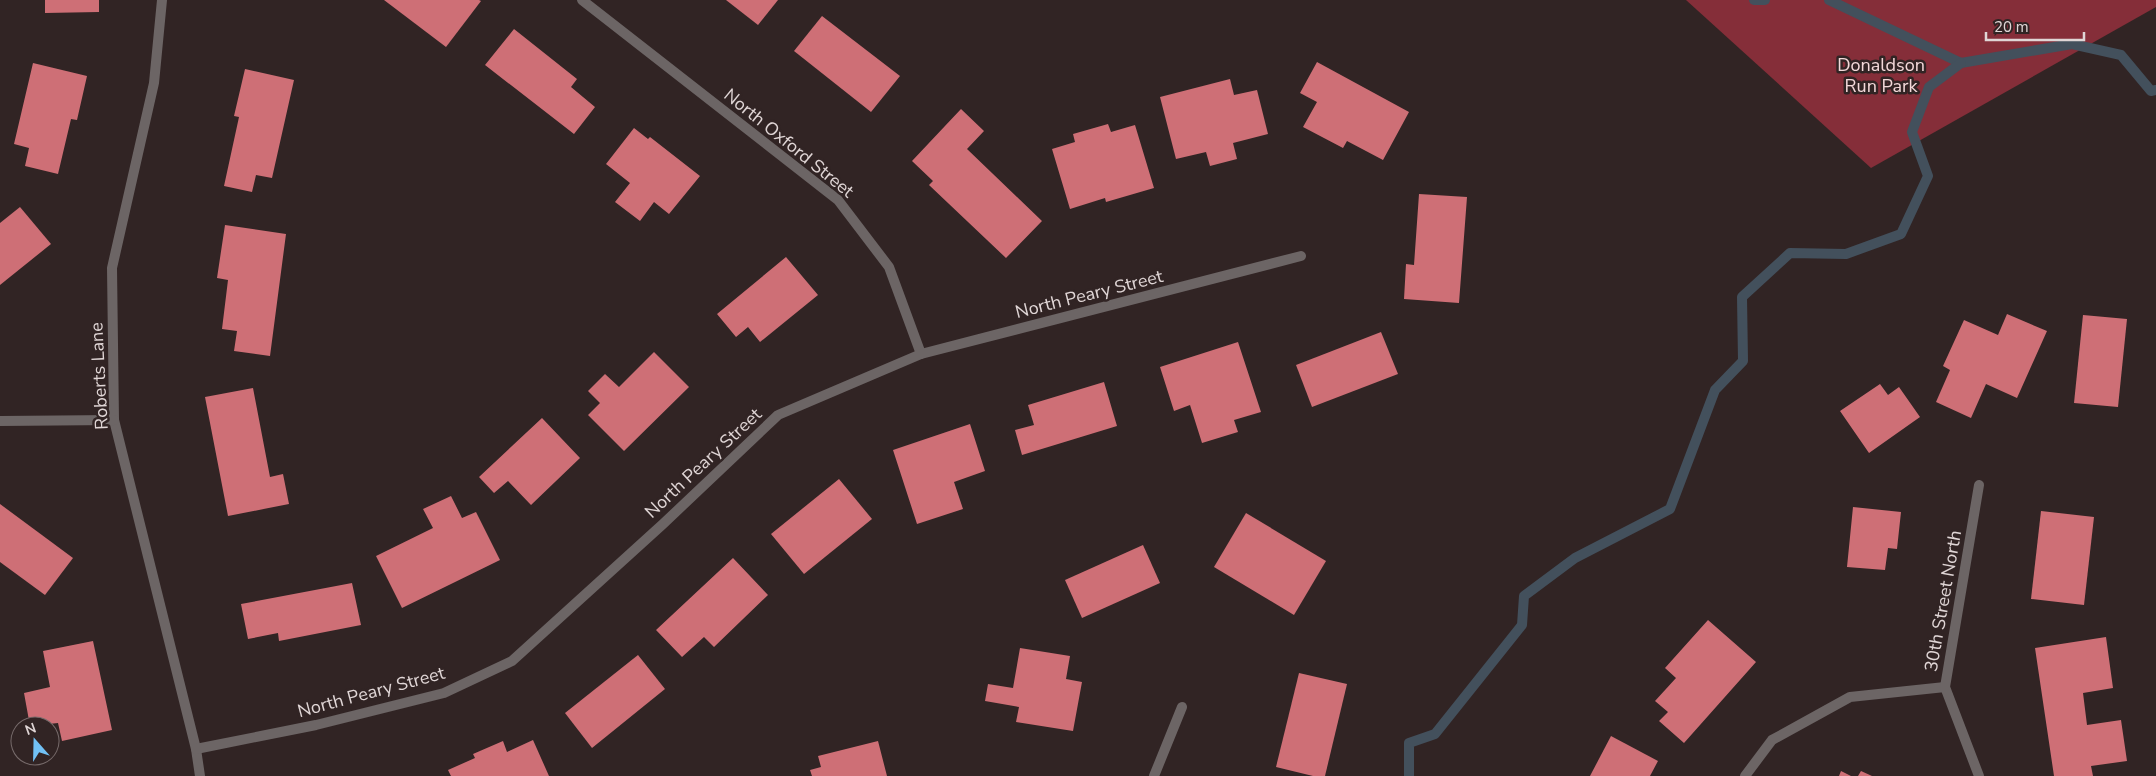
<svg xmlns="http://www.w3.org/2000/svg" width="2156" height="776" viewBox="0 0 2156 776" font-family="'Nunito Sans',sans-serif">
	<rect width="100%" height="100%" fill="#312424"/>
	<polygon fill="#852e39" points="1686,0 2156,0 2156,7 1871,168"/>
	<g fill="none" stroke-linecap="round" stroke-linejoin="round">
		<g stroke="#43505c" stroke-width="10">
			<polyline points="1754,0 1765,0"/>
			<polyline points="1829,0 1961,63 2072,44 2121,55 2151,91 2156,90"/>
			<polyline points="1409,776 1409,743 1435,734 1522,625 1524,596 1575,558 1670,509 1715,390 1743,361 1742,297 1790,253 1846,254 1901,234 1928,176 1912,132 1929,87 1961,63"/>
		</g>
	</g>
	<g fill="#ce6f76">
		<polygon points="45,0 99,0 99,12 45,13"/>
		<polygon points="384,0 479,0 481,1 446,47"/>
		<polygon points="726,0 778,0 758,25"/>
		<polygon points="822,16 900,76 871,112 794,51"/>
		<polygon points="514,29 577,79 571,87 595,107 574,134 485,65"/>
		<polygon points="1317,62 1409,112 1383,160 1347,141 1343,148 1303,127 1317,102 1300,93"/>
		<polygon points="33,63 87,76 77,120 71,119 58,174 25,166 29,148 14,144"/>
		<polygon points="245,69 294,80 272,178 256,175 252,192 224,186 239,117 234,116"/>
		<polygon points="1230,79 1234,95 1257,90 1268,134 1233,143 1237,159 1210,166 1206,152 1176,159 1160,97"/>
		<polygon points="961,109 984,131 967,149 1042,221 1006,258 929,185 933,181 912,161"/>
		<polygon points="1108,124 1111,132 1135,125 1154,188 1106,202 1105,198 1070,209 1052,149 1075,142 1073,134"/>
		<polygon points="634,128 648,139 650,137 700,176 669,214 654,202 640,221 615,202 630,183 606,164"/>
		<polygon points="1419,194 1467,197 1459,303 1404,299 1406,264 1414,265"/>
		<polygon points="20,207 51,244 0,285 0,223"/>
		<polygon points="225,225 286,234 270,356 234,351 237,331 222,329 228,280 217,278"/>
		<polygon points="786,257 818,295 760,342 748,327 736,337 717,314"/>
		<polygon points="2007,314 2047,331 2017,398 1986,384 1971,418 1936,402 1950,370 1943,366 1964,320 1998,335"/>
		<polygon points="2083,315 2127,319 2118,407 2074,403"/>
		<polygon points="1381,332 1398,374 1312,407 1296,365"/>
		<polygon points="1238,342 1261,412 1234,420 1238,432 1202,443 1190,405 1174,411 1160,367"/>
		<polygon points="654,352 689,387 624,451 588,415 600,403 588,391 605,374 619,387"/>
		<polygon points="1104,382 1117,426 1022,455 1015,430 1034,425 1028,405"/>
		<polygon points="1880,384 1888,395 1899,387 1920,417 1869,453 1840,411"/>
		<polygon points="253,388 270,477 283,474 289,504 228,516 205,397"/>
		<polygon points="542,418 580,458 531,505 508,481 494,493 479,477"/>
		<polygon points="970,424 985,471 954,482 963,509 917,524 893,450"/>
		<polygon points="839,479 872,519 804,574 771,534"/>
		<polygon points="451,496 462,518 476,512 500,560 402,608 376,556 433,528 423,509"/>
		<polygon points="0,504 73,558 45,595 0,562"/>
		<polygon points="1853,507 1901,512 1897,549 1888,548 1885,570 1847,567"/>
		<polygon points="2041,511 2094,517 2084,605 2031,599"/>
		<polygon points="1246,513 1326,561 1294,615 1214,567"/>
		<polygon points="1143,545 1160,583 1082,618 1065,580"/>
		<polygon points="733,558 768,595 714,647 704,637 682,657 656,630"/>
		<polygon points="352,583 361,625 279,641 278,633 248,639 241,604"/>
		<polygon points="1708,620 1756,662 1684,743 1659,721 1668,712 1655,701 1676,678 1665,668"/>
		<polygon points="2106,637 2113,688 2083,693 2087,725 2121,720 2127,761 2091,766 2093,776 2054,776 2035,648"/>
		<polygon points="93,641 112,730 62,741 58,723 30,726 24,693 50,687 43,651"/>
		<polygon points="1020,648 1070,656 1066,679 1082,682 1073,731 1016,722 1019,707 985,701 988,684 1013,688"/>
		<polygon points="638,655 665,689 592,748 565,713"/>
		<polygon points="1299,673 1347,684 1325,776 1313,776 1276,767"/>
		<polygon points="1611,736 1658,761 1650,776 1590,776"/>
		<polygon points="533,740 549,776 451,776 448,770 475,758 473,754 503,741 507,752"/>
		<polygon points="878,741 887,776 812,776 810,770 821,767 818,756"/>
		<polygon points="1841,771 1851,776 1839,776"/>
		<polygon points="1861,771 1872,776 1858,776"/>
	</g>
	<g fill="none" stroke-linecap="round" stroke-linejoin="round">
		<g stroke="#6c6565" stroke-width="10">
			<polyline points="162,0 154,83 112,268 114,420 196,749 200,776"/>
			<polyline points="582,0 838,200 889,267 921,354"/>
			<polyline points="0,421 114,420"/>
			<polyline points="196,749 316,725 444,693 512,661 663,524 778,415 921,354 1301,256"/>
			<polyline points="1154,776 1182,707"/>
			<polyline points="1745,776 1772,740 1850,697 1945,687"/>
			<polyline points="1979,776 1945,687 1979,485"/>
		</g>
	</g>
	<g text-anchor="middle" dominant-baseline="central" stroke-width="5" stroke-linejoin="round" paint-order="stroke">
		<g font-size="18" fill="#f4d9da" stroke="#312424">
			<text x="1881" y="65">Donaldson<tspan x="1881" dy="21">Run Park</tspan></text>
		</g>
		<g font-size="18" fill="#e0d6d6" stroke="#312424">
			<text transform="translate(789 143) rotate(39)">North Oxford Street</text>
			<text transform="translate(1089 294) rotate(-14)">North Peary Street</text>
			<text transform="translate(99 376) rotate(-93)">Roberts Lane</text>
			<text transform="translate(703 463) rotate(-43)">North Peary Street</text>
			<text transform="translate(1943 601) rotate(-80)">30th Street North</text>
			<text transform="translate(371 692) rotate(-15)">North Peary Street</text>
		</g>
	</g>
	<g transform="translate(35 741) rotate(340)"><circle r="24" fill="#312424" stroke="#776b6b"/>
	<path d="M0-4L9 19L0 12L-9 19Z" fill="#71c1f5"/>
	<text y="-8" font-size="14" font-weight="bold" text-anchor="middle" fill="#e0d6d6">N</text>
	</g>
	<path d="M1986 32v8h98v-8" fill="none" stroke="#e0d6d6" stroke-width="2.5"/>
	<text x="1994" y="32" font-size="15" fill="#e0d6d6" stroke="#312424" stroke-width="4" paint-order="stroke">20 m</text>
</svg>
